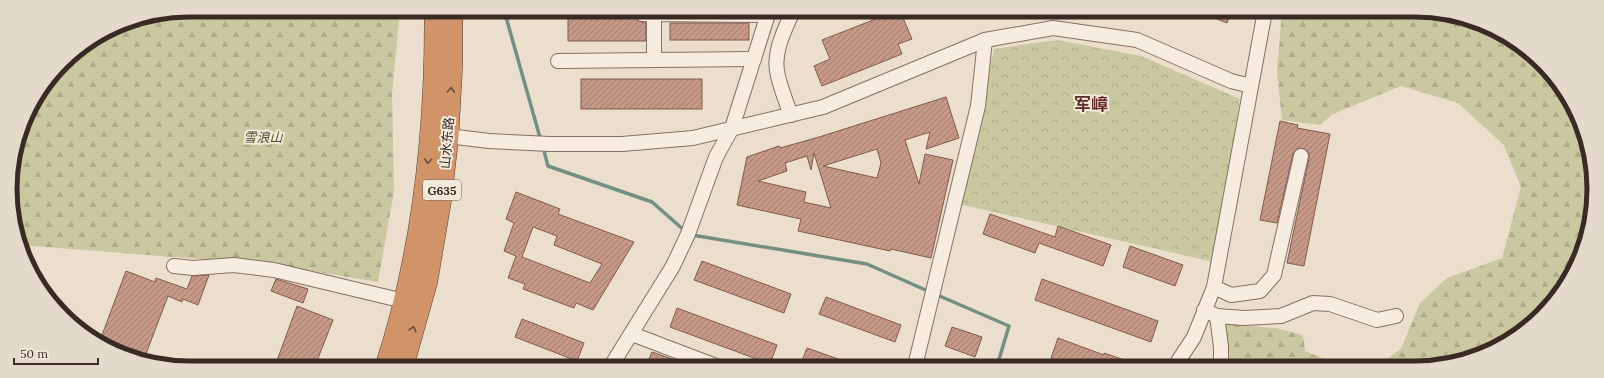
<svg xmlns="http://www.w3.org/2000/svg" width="1604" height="378" viewBox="0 0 1604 378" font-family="Lora,'Noto Sans SC',serif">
	<defs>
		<pattern id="forest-firs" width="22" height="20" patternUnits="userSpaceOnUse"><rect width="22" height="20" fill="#c9c8a1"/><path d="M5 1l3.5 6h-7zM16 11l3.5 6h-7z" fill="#adac8a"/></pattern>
		<pattern id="park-crowns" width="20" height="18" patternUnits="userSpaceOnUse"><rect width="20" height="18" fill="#c9c8a1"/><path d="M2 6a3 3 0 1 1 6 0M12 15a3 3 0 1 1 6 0" fill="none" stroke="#adac8a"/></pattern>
		<pattern id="building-hatch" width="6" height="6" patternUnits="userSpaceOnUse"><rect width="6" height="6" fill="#c59887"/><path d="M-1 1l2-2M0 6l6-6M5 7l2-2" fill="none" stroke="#a17c6e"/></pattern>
	</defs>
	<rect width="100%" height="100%" fill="#ebdecd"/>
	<g fill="url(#forest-firs)">
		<polygon points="189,10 398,10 399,20 392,94 394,191 378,282 275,265 21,245 16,236 10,177 29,110 71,55 121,24"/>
		<polygon points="1282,11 1439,12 1505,34 1557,80 1588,143 1592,213 1575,268 1541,316 1494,350 1438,366 1376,366 1401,349 1420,303 1447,278 1502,258 1521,187 1504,145 1458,103 1401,86 1333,114 1320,125 1282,120 1277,72"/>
		<polygon points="1225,324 1275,328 1303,335 1305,351 1342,366 1226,366"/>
	</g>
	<polygon fill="url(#park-crowns)" points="1057,40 1141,56 1240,99 1214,262 959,204 994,49"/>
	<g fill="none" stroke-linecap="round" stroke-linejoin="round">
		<g stroke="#738f84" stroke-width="3.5">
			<polyline points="504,10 541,141"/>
			<polyline points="543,147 548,166 652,202 685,231"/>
			<polyline points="692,235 867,264 930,292"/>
			<polyline points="935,294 1009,326 997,366"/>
		</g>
	</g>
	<g fill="url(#building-hatch)" stroke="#84594a" fill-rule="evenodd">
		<polygon points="896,11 900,11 912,39 898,44 902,54 822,86 814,66 830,59 822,40"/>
		<polygon points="1197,11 1231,11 1227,23"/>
		<polygon points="568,18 635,18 638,21 646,23 646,41 568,41"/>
		<rect x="670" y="23" width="79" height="17"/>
		<rect x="581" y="79" width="121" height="30"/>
		<path d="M 946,97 L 959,138 L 926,149 L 930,132 L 905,140 L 919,184 L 925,154 L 953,160 L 931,258 L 891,249 L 890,251 L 798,231 L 801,219 L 737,205 L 747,157 L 779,146 L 780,148 L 819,137 ZM 877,149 L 881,163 L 877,178 L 823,166 ZM 814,153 L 831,208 L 804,202 L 806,192 L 758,181 L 787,171 L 785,163 L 807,156 L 811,170 Z"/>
		<polygon points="1280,121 1298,125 1297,128 1330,134 1304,266 1287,263 1309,158 1309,153 1306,150 1299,148 1295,150 1293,154 1277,223 1260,220"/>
		<path d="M 516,192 L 560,209 L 558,214 L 634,242 L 593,310 L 576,303 L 574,308 L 523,289 L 525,284 L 508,278 L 516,256 L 504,251 L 514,223 L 506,219 ZM 533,227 L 557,236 L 554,245 L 602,264 L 590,283 L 522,257 Z"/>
		<polygon points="990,214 1055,237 1058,226 1111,245 1103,266 1039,243 1035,253 983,234"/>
		<polygon points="1130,246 1183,265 1175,286 1123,267"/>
		<polygon points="702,261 791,294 784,313 694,280"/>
		<polygon points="126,271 155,282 156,278 187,289 192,276 209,275 198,305 183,299 182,302 168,296 144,359 99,343"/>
		<polygon points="276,279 308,289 303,303 271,291"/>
		<polygon points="1042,279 1158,321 1151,342 1035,300"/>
		<polygon points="826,297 901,325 895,342 819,314"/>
		<polygon points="297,306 333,320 315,366 275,366"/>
		<polygon points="677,308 777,345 770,364 670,327"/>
		<polygon points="522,319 584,343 577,361 515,337"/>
		<polygon points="952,327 982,337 975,357 945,346"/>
		<polygon points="1058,338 1104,355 1104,353 1139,365 1139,366 1075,366 1051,358"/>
		<polygon points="807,348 855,365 855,366 800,366"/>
		<polygon points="652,352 689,365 689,366 646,366"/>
	</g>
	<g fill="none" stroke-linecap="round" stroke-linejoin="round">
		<defs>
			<g id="minor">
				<polyline points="642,11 642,14 767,15"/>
				<polyline points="654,14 654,60"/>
				<polyline points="558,61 754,59"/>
				<path d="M 791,115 C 786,102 781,89 778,76 C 772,54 784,31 793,11"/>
				<polyline points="440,135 489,141 550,144 622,144 693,138 823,107 985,40 1053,28 1137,40 1231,81 1251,86"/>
				<polyline points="174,266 193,268 234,265 274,270 404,301"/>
				<polyline points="1214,287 1231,295 1260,291 1274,275 1301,156"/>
				<polyline points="1204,310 1217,316 1244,318 1281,316 1313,303 1330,304 1377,320 1396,316"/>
				<polyline points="1217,316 1221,347 1221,366"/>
				<polyline points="632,334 716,366"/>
				<polyline points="611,366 673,266 688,234 716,157 732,128 769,11"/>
				<polyline points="915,366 978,106 985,40"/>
				<polyline points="1175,366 1194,337 1214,287 1265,11"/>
			</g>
			<g id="highway">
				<path d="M 386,366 C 423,252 436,130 435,10"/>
				<polyline points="403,366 427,281 441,198 448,136 452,62 452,10"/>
			</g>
		</defs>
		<use href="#minor" stroke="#877062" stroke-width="16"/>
		<use href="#highway" stroke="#564035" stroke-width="22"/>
		<use href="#minor" stroke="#f6ecdf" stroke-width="14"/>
		<use href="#highway" stroke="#d09468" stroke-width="21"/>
	</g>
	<defs><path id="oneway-chevron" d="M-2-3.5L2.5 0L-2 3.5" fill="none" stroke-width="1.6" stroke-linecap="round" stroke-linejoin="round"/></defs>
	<g stroke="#6e503b">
		<use href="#oneway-chevron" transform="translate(451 90) rotate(-87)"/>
		<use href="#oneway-chevron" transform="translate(428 161) rotate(95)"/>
		<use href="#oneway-chevron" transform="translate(413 329) rotate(-74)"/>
	</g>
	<g text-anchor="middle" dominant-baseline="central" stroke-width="4" stroke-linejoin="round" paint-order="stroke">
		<rect fill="#f3e9db" stroke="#71645a" stroke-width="1" x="423" y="180" width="38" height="20" rx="3"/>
		<g font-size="12" font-weight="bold" fill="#392b23">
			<text x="442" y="190">G635</text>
		</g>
		<g font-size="13" font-style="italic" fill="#4f542c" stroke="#f3e9db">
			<text x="263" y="137">雪浪山</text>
		</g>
		<g font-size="13" fill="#392b23" stroke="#f3e9db">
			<text transform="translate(447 143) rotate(-85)">山水东路</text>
		</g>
		<g font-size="17" font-weight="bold" fill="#622b27" stroke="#f3e9db">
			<text x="1091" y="104">军嶂</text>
		</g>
	</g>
	<path d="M0 0H1604V378H0ZM189 17H1415A172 172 0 0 1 1587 189V189A172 172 0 0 1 1415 361H189A172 172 0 0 1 17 189V189A172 172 0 0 1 189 17Z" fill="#e4dacc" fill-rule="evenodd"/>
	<path fill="none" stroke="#392b23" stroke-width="5" d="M189 17H1415A172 172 0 0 1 1587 189V189A172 172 0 0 1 1415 361H189A172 172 0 0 1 17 189V189A172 172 0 0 1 189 17Z"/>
	<path d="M14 358v6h84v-6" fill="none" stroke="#392b23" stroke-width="2"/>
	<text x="20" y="358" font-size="12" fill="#392b23" stroke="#f3e9db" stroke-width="3" paint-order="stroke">50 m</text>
</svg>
